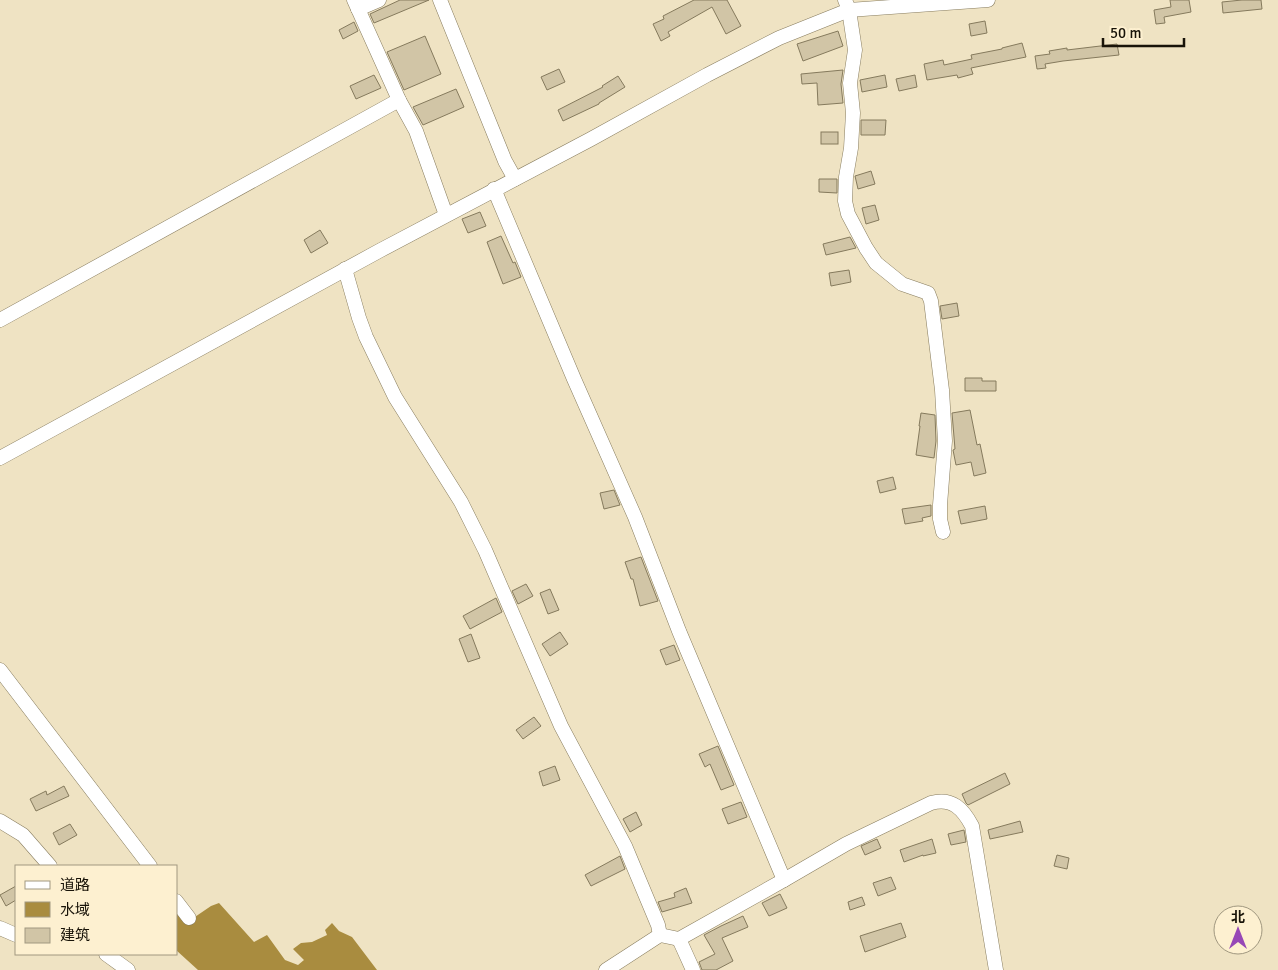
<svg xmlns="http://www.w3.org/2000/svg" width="1278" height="970" viewBox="0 0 1278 970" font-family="Signika,'Noto Sans SC',sans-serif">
	<rect width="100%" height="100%" fill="#efe3c3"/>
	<polygon fill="#a98c3f" points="219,903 254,942 267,935 285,960 298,965 304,960 293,949 301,943 312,942 327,935 325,930 332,923 339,931 352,937 377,970 198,970 176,950 176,907 189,921 211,906"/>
	<g fill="#d1c5a6" stroke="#857a5d">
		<polygon points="400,0 429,0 374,23 370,14"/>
		<polygon points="694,0 727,0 741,26 726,34 712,7 668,32 670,36 661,41 653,24 664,19 663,16"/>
		<polygon points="1170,0 1189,0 1191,12 1164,17 1165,23 1156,24 1154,10 1171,7"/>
		<polygon points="1242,0 1261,0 1262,9 1223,13 1222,2"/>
		<polygon points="985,21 987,33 971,36 969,24"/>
		<polygon points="354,22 358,31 343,39 339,30"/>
		<polygon points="838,31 843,46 803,61 797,44"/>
		<polygon points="425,36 441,74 404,90 387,52"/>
		<polygon points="1022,43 1026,57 971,68 973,74 958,78 957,75 927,80 924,64 943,60 944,65 972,59 971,55 1002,49 1002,48"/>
		<polygon points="1117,44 1119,55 1063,61 1045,64 1046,68 1037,69 1035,56 1050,54 1049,51 1067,48 1067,50"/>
		<polygon points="559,69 565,82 547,90 541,77"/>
		<polygon points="843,70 841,84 843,103 818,105 817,83 802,84 801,74"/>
		<polygon points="374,75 381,88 356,99 350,86"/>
		<polygon points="885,75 887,87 862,92 860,80"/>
		<polygon points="915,75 917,87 899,91 896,79"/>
		<polygon points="618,76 625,87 599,103 599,104 563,121 558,110 603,87 602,86"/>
		<polygon points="456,89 464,107 423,125 413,107"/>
		<polygon points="861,120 886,120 885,135 861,135"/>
		<rect x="821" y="132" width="17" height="12"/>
		<polygon points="871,171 875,184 858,189 855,176"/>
		<polygon points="819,179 837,179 837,193 819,192"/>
		<polygon points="875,205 879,220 866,224 862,208"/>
		<polygon points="480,212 486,226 468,233 462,219"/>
		<polygon points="320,230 328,243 311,253 304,240"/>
		<polygon points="501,236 513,263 515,262 521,277 503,284 487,242"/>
		<polygon points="850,237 856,248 826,255 823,244"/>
		<polygon points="849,270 851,282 831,286 829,273"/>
		<polygon points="957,303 959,316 942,319 940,306"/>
		<polygon points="965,378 982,378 982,381 996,381 996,391 965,391"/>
		<polygon points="970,410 977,445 980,444 986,473 974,476 971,462 956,465 953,450 955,449 952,413"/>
		<polygon points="921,413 935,415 936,441 934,458 916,455 920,426 919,426"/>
		<polygon points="893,477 896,489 880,493 877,481"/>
		<polygon points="614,490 620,505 604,509 600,493"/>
		<polygon points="931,505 931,516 922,518 923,521 905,524 902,509"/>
		<polygon points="985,506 987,519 961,524 958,511"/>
		<polygon points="641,557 658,601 640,606 633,579 631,579 625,562"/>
		<polygon points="526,584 533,596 518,604 512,591"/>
		<polygon points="550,589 559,610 548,614 540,593"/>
		<polygon points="496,598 502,612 470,629 463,616"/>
		<polygon points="560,632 568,644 550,656 542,644"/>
		<polygon points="471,634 480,658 468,662 459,639"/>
		<polygon points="674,645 680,660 666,665 660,650"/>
		<polygon points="534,717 541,726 523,739 516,730"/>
		<polygon points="718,746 734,785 721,790 710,764 705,767 699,754"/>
		<polygon points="555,766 560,780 543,786 539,772"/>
		<polygon points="1005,773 1010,784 968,805 966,803 962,794"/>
		<polygon points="64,786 69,796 36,811 30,799 46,791 47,795"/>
		<polygon points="741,802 747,817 728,824 722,809"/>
		<polygon points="636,812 642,825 630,832 623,819"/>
		<polygon points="1020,821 1023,832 990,839 988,830"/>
		<polygon points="70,824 77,835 59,845 53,833"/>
		<polygon points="964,830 966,842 951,845 948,834"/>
		<polygon points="877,839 881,848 865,855 861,846"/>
		<polygon points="932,839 936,853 923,856 923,855 904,862 900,850"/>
		<polygon points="1057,855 1069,858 1067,869 1054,866"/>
		<polygon points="620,856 625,869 591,886 585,875"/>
		<polygon points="891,877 896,889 878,896 873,883"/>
		<polygon points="16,886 16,900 6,906 0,895"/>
		<polygon points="686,888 692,903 662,912 658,902 675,897 674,893"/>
		<polygon points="780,894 787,908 769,916 762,903"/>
		<polygon points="862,897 865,905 850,910 848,902"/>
		<polygon points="743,916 748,927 722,938 733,961 716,970 702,970 699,962 715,954 704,935 721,926"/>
		<polygon points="901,923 906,937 865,952 860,936"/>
	</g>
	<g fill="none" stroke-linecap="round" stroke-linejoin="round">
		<defs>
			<g id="minor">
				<polyline points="354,0 399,100 416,131 446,215"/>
				<polyline points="440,0 505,161 515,179"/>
				<polyline points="845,0 849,10 855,50 850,83 853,113 851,148 846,177 845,201 848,214 866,248 876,263 902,284 928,293 931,301 942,390 945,441 940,505 940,519 943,532"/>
				<polyline points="358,9 379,0"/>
				<path d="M 494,189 L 574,379 L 635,517 L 679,631 L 784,880 L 846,844 L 931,803 C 952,797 963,809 972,826 L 996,970"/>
				<polyline points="345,269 359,318 366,337 395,397 461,502 485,550 561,726 625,846 658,925 660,935"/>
				<polyline points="0,320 399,100"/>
				<polyline points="0,458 379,251 591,139 707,75 779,38 849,10 988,0"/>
				<polyline points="0,670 150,866"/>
				<polyline points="0,821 23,835 50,866"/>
				<polyline points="176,901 189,918"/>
				<polyline points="0,928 16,935"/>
				<polyline points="679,939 693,970"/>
				<polyline points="106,954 128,970"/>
				<polyline points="606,970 660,935 679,939 784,880"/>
			</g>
		</defs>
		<use href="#minor" stroke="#887d5f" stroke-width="15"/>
		<use href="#minor" stroke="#fff" stroke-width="14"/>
	</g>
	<rect x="15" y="865" width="162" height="90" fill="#fdf0d0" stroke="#a19880"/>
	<rect x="25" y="881" width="25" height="8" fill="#ffffff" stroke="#a19880"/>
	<text x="60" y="890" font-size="15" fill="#181308">道路</text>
	<rect x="25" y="902" width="25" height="15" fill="#a98c3f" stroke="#a19880"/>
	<text x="60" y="915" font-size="15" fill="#181308">水域</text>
	<rect x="25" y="928" width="25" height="15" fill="#d1c5a6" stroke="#a19880"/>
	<text x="60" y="940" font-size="15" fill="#181308">建筑</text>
	<g transform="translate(1238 930)"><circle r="24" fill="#fdf0d0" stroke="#a19880"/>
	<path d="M0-4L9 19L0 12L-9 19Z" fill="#9747b6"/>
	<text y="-8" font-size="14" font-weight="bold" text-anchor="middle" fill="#181308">北</text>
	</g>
	<path d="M1103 38v8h81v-8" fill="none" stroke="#181308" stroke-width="2.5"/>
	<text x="1110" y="38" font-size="15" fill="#181308" stroke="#fdf0d0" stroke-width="4" paint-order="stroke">50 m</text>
</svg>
